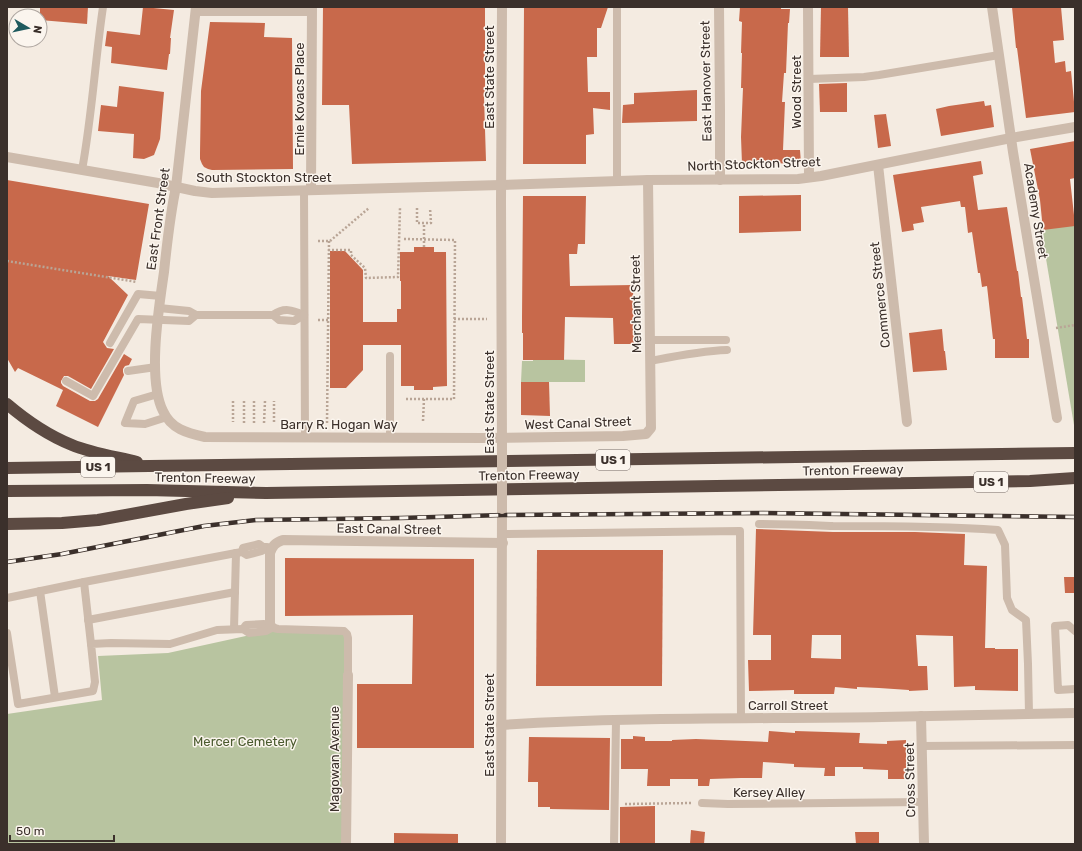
<svg xmlns="http://www.w3.org/2000/svg" width="1082" height="851" viewBox="0 0 1082 851" font-family="Rubik,sans-serif">
	<rect width="100%" height="100%" fill="#f4ebe1"/>
	<g fill="#b8c4a0">
		<polygon points="1075,223 1075,431 1041,229"/>
		<polygon points="533,359 585,360 585,382 521,382 522,361 533,361"/>
		<polygon points="278,629 347,634 346,844 7,844 7,714 102,700 98,656 168,653"/>
	</g>
	<g fill="#c8694b" fill-rule="evenodd">
		<polygon points="40,7 88,7 87,24 40,20"/>
		<polygon points="143,7 174,10 170,38 171,38 170,54 169,54 167,70 111,63 112,47 105,46 107,31 140,35"/>
		<polygon points="323,7 485,7 485,96 484,97 486,161 352,164 349,105 322,105"/>
		<polygon points="524,7 608,7 601,28 597,28 597,57 587,57 588,92 610,92 610,110 593,108 594,134 586,135 586,164 523,164"/>
		<polygon points="740,7 781,7 781,9 790,9 789,23 788,23 786,73 784,73 782,102 785,102 783,150 800,150 801,163 742,164 741,137 743,88 741,88 742,53 741,53 742,22 739,21"/>
		<polygon points="821,7 848,7 849,57 820,57"/>
		<polygon points="1012,7 1061,7 1064,40 1053,41 1055,63 1065,61 1066,72 1071,71 1075,112 1026,118 1017,48 1016,48"/>
		<polygon points="210,22 265,23 264,37 292,38 293,169 212,170 208,169 204,167 202,164 200,159 200,153 201,91"/>
		<polygon points="847,83 847,112 820,112 819,84"/>
		<polygon points="119,86 164,92 160,139 154,155 144,159 133,158 134,134 98,131 101,105 117,107"/>
		<polygon points="697,90 697,121 622,123 623,105 634,104 634,93"/>
		<polygon points="984,101 985,106 991,105 994,127 941,136 936,109 949,106"/>
		<polygon points="886,114 891,146 878,148 874,115"/>
		<polygon points="1075,141 1075,178 1070,179 1074,215 1075,215 1075,226 1043,230 1040,200 1030,149"/>
		<polygon points="981,161 983,174 973,176 978,210 1007,207 1017,271 1018,271 1021,297 1022,297 1027,339 1029,339 1029,358 995,358 995,339 993,339 987,286 982,287 980,273 978,273 972,232 968,233 965,207 961,207 960,201 921,207 924,222 913,224 914,230 902,232 893,175"/>
		<polygon points="7,180 149,204 136,280 108,276 128,295 103,342 107,348 114,349 91,389 68,376 64,376 61,381 61,383 63,386 90,401 95,401 98,399 124,354 132,359 129,365 125,366 123,369 123,372 124,375 98,427 56,406 63,390 18,368 15,372 7,358"/>
		<polygon points="801,195 801,231 739,233 739,196"/>
		<polygon points="523,196 586,196 585,244 578,244 577,254 569,254 570,286 633,285 634,344 614,344 613,318 565,317 564,360 523,360 523,333 522,333 522,318"/>
		<polygon points="414,247 434,247 434,252 446,252 447,386 433,387 433,390 414,390 414,386 401,386 401,345 363,345 363,370 346,388 330,388 330,251 345,251 363,270 363,322 397,322 397,309 401,309 401,281 400,281 400,252 414,252"/>
		<polygon points="942,329 944,351 945,351 947,370 913,372 909,333"/>
		<polygon points="521,382 549,382 550,416 521,415"/>
		<path d="M 756,529 L 833,532 L 915,532 L 965,534 L 964,565 L 987,566 L 985,648 L 995,648 L 995,649 L 1018,649 L 1018,691 L 975,690 L 975,686 L 954,687 L 953,636 L 916,635 L 918,666 L 927,666 L 928,690 L 909,691 L 909,690 L 879,688 L 857,687 L 857,689 L 835,687 L 834,694 L 794,694 L 794,690 L 749,691 L 748,660 L 771,660 L 771,635 L 753,635 ZM 812,635 L 841,635 L 841,659 L 811,658 Z"/>
		<polygon points="537,550 663,550 662,686 536,686"/>
		<polygon points="285,558 474,559 474,748 357,748 357,684 412,684 413,615 285,616"/>
		<polygon points="1064,577 1075,577 1075,593 1065,593"/>
		<polygon points="769,731 795,733 795,731 860,733 859,743 887,744 887,741 906,740 906,779 888,779 888,770 863,769 863,767 835,767 835,776 824,776 825,768 794,767 794,764 763,762 762,778 741,778 710,779 709,786 698,786 698,779 670,779 670,786 647,786 648,769 621,769 621,739 633,739 633,736 645,737 645,741 672,741 672,740 696,739 768,742"/>
		<polygon points="529,737 610,738 609,810 550,809 550,807 538,807 538,782 528,782"/>
		<polygon points="655,806 655,844 620,844 620,807"/>
		<polygon points="691,830 705,832 704,844 690,844"/>
		<polygon points="855,832 879,832 879,844 856,844"/>
		<polygon points="394,833 458,834 458,844 394,844"/>
	</g>
	<g fill="none" stroke-linecap="round" stroke-linejoin="round">
		<g stroke="#b9a596" stroke-width="2.5" stroke-dasharray="2 2" stroke-linecap="butt">
			<polyline points="417,208 417,223 431,223 430,208"/>
			<polyline points="404,239 455,240 454,399 405,399"/>
			<polyline points="318,241 330,241 369,208"/>
			<polyline points="424,247 424,224"/>
			<polyline points="328,250 351,250 351,255 365,268 366,278 398,277 400,208"/>
			<polyline points="7,261 137,282"/>
			<polyline points="454,319 487,319"/>
			<polyline points="318,320 330,320"/>
			<polyline points="1056,328 1075,325"/>
			<polyline points="233,401 233,422"/>
			<polyline points="244,401 244,423"/>
			<polyline points="254,401 254,423"/>
			<polyline points="423,421 424,399"/>
			<polyline points="274,422 274,401"/>
			<polyline points="264,423 265,401"/>
			<polyline points="327,423 329,241"/>
			<polyline points="625,804 692,803"/>
		</g>
		<g stroke="#cdbbac" stroke-width="8">
			<polyline points="617,7 617,182"/>
			<polyline points="196,12 312,12"/>
			<polyline points="809,79 864,77 879,75 999,55"/>
			<path d="M 82,170 C 92,116 95,61 103,7"/>
			<polyline points="304,190 305,437"/>
			<path d="M 159,308 L 189,311 L 196,315 L 273,315 C 284,307 292,310 304,315"/>
			<polyline points="273,315 279,320 294,321 304,315"/>
			<polyline points="650,340 726,340"/>
			<polyline points="110,343 138,294 161,296"/>
			<polyline points="390,356 390,437"/>
			<path d="M 650,361 C 676,356 700,351 727,350"/>
			<polyline points="128,371 156,367"/>
			<polyline points="66,381 93,396 138,319 189,321 196,315"/>
			<polyline points="158,394 134,401 125,423 145,424 167,417"/>
			<path d="M 759,524 C 784,524 808,525 833,526 C 888,526 943,526 998,530 L 1005,545 L 1007,598 L 1012,610 L 1026,620 L 1028,664 L 1029,714"/>
			<polyline points="503,534 740,531 741,718"/>
			<polyline points="242,552 243,548 259,544 263,547 267,547"/>
			<polyline points="84,582 91,644"/>
			<polyline points="40,591 55,697"/>
			<polyline points="7,598 84,582 236,553 242,552 247,555 262,551 263,547"/>
			<polyline points="88,620 235,592"/>
			<polyline points="270,624 274,628 278,629 344,631 347,634 348,638 348,675"/>
			<polyline points="234,629 236,553"/>
			<polyline points="243,629 246,625 264,624 273,627"/>
			<polyline points="1075,631 1068,625 1055,626 1058,690 1075,689"/>
			<polyline points="7,633 18,704 93,691 95,682 91,644 111,643 170,644 217,630 243,629 249,633 266,631 273,627"/>
			<polyline points="922,746 1075,745"/>
			<polyline points="702,803 728,804 923,802"/>
			<polyline points="614,844 616,721"/>
		</g>
		<g stroke="#cdbbac" stroke-width="10">
			<path d="M 196,7 L 176,187 C 170,215 167,243 164,272 C 159,307 147,379 163,411 C 171,429 187,433 205,437 L 485,438 L 623,436 L 646,434 L 651,428 L 648,180"/>
			<polyline points="719,7 720,110 720,180"/>
			<polyline points="808,7 809,177"/>
			<polyline points="992,7 1013,152 1057,418"/>
			<polyline points="878,165 907,422"/>
			<polyline points="501,185 648,180 798,179 821,176 1011,138 1075,127"/>
			<polyline points="311,190 312,7"/>
			<path d="M 270,624 L 270,553 C 273,545 275,543 283,540 L 503,543"/>
			<polyline points="921,716 924,844"/>
			<path d="M 501,725 C 628,717 755,719 882,717 C 946,716 1011,714 1075,713"/>
			<polyline points="346,844 348,675"/>
		</g>
		<g stroke="#cdbbac" stroke-width="10">
			<polyline points="502,7 501,201 502,447"/>
			<polyline points="7,157 158,183 195,191 212,193 501,185"/>
			<polyline points="501,844 502,509"/>
		</g>
		<g stroke="#5c4a42" stroke-width="12">
			<path d="M 7,404 C 27,421 47,435 72,445 C 91,453 117,457 137,462"/>
			<polyline points="7,468 1075,453"/>
			<polyline points="7,491 147,490 266,493 915,483 1030,481 1075,478"/>
			<polyline points="7,524 62,523 98,520 186,504 228,498"/>
		</g>
		<defs>
			<polyline id="rail" points="7,562 62,554 204,526 256,520 401,518 503,515 763,513 1075,517"/>
		</defs>
		<use href="#rail" stroke="#3b302b" stroke-width="4.5"/>
		<use href="#rail" stroke="#fbf5ee" stroke-width="3" stroke-dasharray="9" stroke-linecap="butt"/>
		<polyline stroke="#cdbbac" stroke-width="10" points="502,447 502,509"/>
	</g>
	<g text-anchor="middle" dominant-baseline="central" stroke-width="3" stroke-linejoin="round" paint-order="stroke">
		<g fill="#fbf5ee" stroke="#756b66" stroke-width="1">
			<rect x="596" y="450" width="34" height="20" rx="3"/>
			<rect x="81" y="457" width="34" height="20" rx="3"/>
			<rect x="974" y="472" width="34" height="20" rx="3"/>
		</g>
		<g font-size="12" font-weight="bold" fill="#3b302b">
			<text x="613" y="460">US 1</text>
			<text x="98" y="467">US 1</text>
			<text x="991" y="482">US 1</text>
		</g>
		<g font-size="13" fill="#3b302b" stroke="#fbf5ee">
			<text transform="translate(489 77) rotate(-90)">East State Street</text>
			<text transform="translate(706 81) rotate(-91)">East Hanover Street</text>
			<text transform="translate(796 92) rotate(-90)">Wood Street</text>
			<text transform="translate(299 99) rotate(-90)">Ernie Kovacs Place</text>
			<text transform="translate(754 164) rotate(-2)">North Stockton Street</text>
			<text x="264" y="177">South Stockton Street</text>
			<text transform="translate(1036 211) rotate(81)">Academy Street</text>
			<text transform="translate(158 219) rotate(-82)">East Front Street</text>
			<text transform="translate(880 295) rotate(-96)">Commerce Street</text>
			<text transform="translate(636 304) rotate(-91)">Merchant Street</text>
			<text transform="translate(489 402) rotate(-90)">East State Street</text>
			<text transform="translate(578 423) rotate(-2)">West Canal Street</text>
			<text x="339" y="424">Barry R. Hogan Way</text>
			<text transform="translate(853 470) rotate(-1)">Trenton Freeway</text>
			<text transform="translate(529 475) rotate(-1)">Trenton Freeway</text>
			<text transform="translate(205 478) rotate(1)">Trenton Freeway</text>
			<text transform="translate(389 529) rotate(1)">East Canal Street</text>
			<text x="788" y="705">Carroll Street</text>
			<text transform="translate(489 725) rotate(-90)">East State Street</text>
			<text transform="translate(334 759) rotate(-90)">Magowan Avenue</text>
			<text transform="translate(910 780) rotate(-91)">Cross Street</text>
			<text x="769" y="792">Kersey Alley</text>
		</g>
		<g font-size="13" fill="#4a5a2e" stroke="#fbf5ee">
			<text x="245" y="741">Mercer Cemetery</text>
		</g>
	</g>
	<rect width="1082" height="851" fill="none" stroke="#3b302b" stroke-width="16"/>
	<g transform="translate(28 28) rotate(99)"><circle r="19" fill="#fbf5ee" stroke="#aea6a0"/>
	<path d="M0-3L7 15L0 10L-7 15Z" fill="#1f5a5e"/>
	<text y="-6" font-size="11" font-weight="bold" text-anchor="middle" fill="#3b302b">N</text>
	</g>
	<path d="M10 835v6h104v-6" fill="none" stroke="#3b302b" stroke-width="2"/>
	<text x="16" y="835" font-size="12" fill="#3b302b" stroke="#fbf5ee" stroke-width="3" paint-order="stroke">50 m</text>
</svg>
